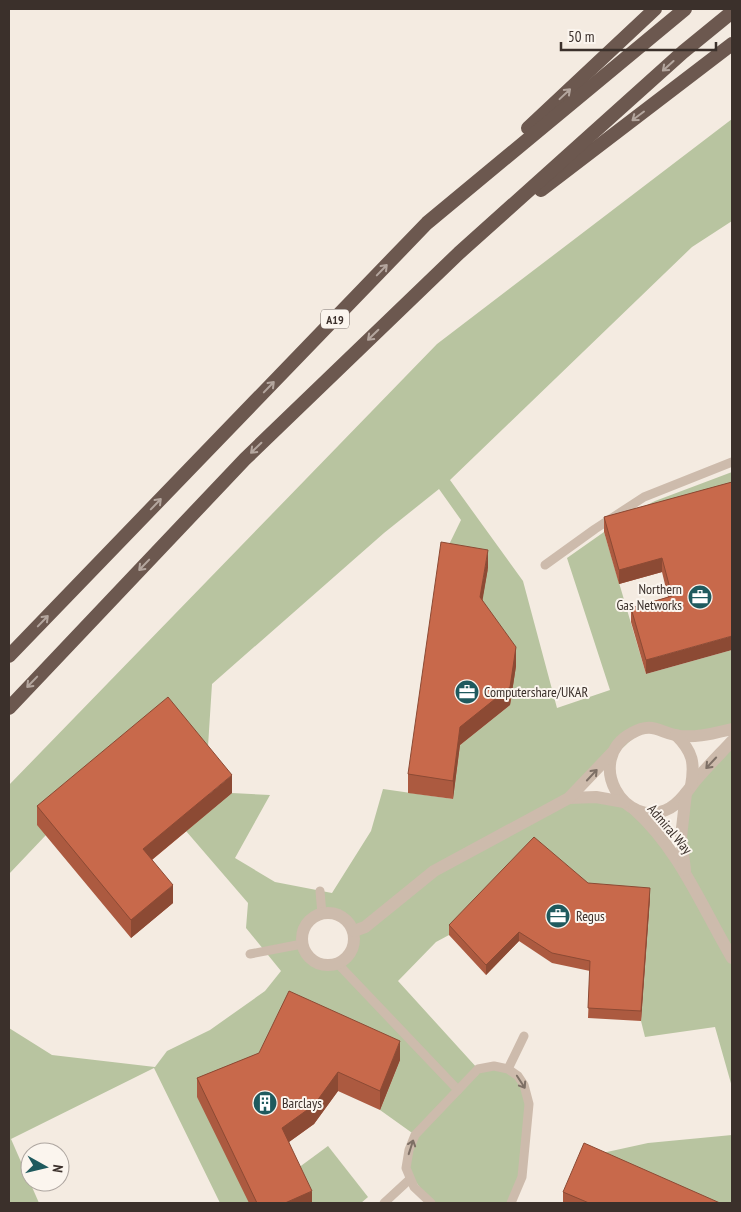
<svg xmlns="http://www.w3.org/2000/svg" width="741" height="1212" viewBox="0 0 741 1212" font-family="'PT Sans Narrow',sans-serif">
	<rect width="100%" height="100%" fill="#f4ebe1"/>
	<g fill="#b8c4a0" fill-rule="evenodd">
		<path d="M 732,119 L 732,221 L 692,247 L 450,480 L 523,581 L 557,708 L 610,690 L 567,558 L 631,513 L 655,501 L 732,472 L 732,496 L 604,532 L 646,674 L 732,650 L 732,729 L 706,735 L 644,728 L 569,798 L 624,802 L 685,871 L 686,793 L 732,741 L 732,1087 L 715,1027 L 645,1037 L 641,1021 L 650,898 L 449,935 L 436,942 L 398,981 L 478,1069 L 494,1066 L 518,1076 L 529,1104 L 522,1177 L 511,1203 L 431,1203 L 406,1168 L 415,1135 L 380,1110 L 400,1060 L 289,1009 L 249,1203 L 220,1203 L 154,1068 L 11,1139 L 39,1203 L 9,1203 L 9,1028 L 52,1055 L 155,1067 L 167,1051 L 210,1030 L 265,991 L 281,971 L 246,928 L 248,903 L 186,831 L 232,793 L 270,795 L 235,858 L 275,882 L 332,893 L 371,831 L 383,789 L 453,799 L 460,745 L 510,705 L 441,561 L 461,520 L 439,489 L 384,533 L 212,684 L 207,762 L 46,835 L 9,874 L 9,785 L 437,344 ZM 329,913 C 373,921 354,977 318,964 C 311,961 305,955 303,947 C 296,929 312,915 329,913 Z"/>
		<polygon points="732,1135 732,1203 687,1203 584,1157 648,1143"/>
		<polygon points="328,1146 368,1197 361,1203 310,1203 294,1171"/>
	</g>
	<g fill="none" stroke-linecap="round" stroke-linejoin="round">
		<g stroke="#cdbbac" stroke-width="9">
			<polyline points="545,565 595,529 644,497 732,462"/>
			<polyline points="320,891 322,914"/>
			<polyline points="250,954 302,944"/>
			<polyline points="338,964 458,1090"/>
			<polyline points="508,1069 524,1036"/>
			<polyline points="384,1203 410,1179"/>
			<polyline points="431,1203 414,1187 406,1168 409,1150 415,1135 478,1069 494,1066 508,1069 518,1076 524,1085 529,1104 522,1177 511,1203"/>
		</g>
		<g stroke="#cdbbac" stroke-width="12">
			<path d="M 732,729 C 715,733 694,739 675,735 C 658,731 651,722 632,733 C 583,759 624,833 670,808 C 682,801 687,791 696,780 C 707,767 720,754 732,741"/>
			<path d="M 676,735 C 693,752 695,763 691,786"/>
			<polyline points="569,798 596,797 624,802"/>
			<path d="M 634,809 C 679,849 702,907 732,958"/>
			<polyline points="685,870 681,837 686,793"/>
			<circle cx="328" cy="939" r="26"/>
			<polyline points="354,931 365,927 434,871 569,798 612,753"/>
		</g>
		<g stroke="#6c584f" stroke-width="14">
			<polyline points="528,128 655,9"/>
			<polyline points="541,190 732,44"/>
			<polyline points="9,656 427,223 685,9"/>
			<polyline points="9,708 245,459 459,253 683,52 732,12"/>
		</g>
	</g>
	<g fill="#ac5a40">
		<polygon points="732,482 646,674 631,622 631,608 668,597 662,572 619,584 604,532 604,517"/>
		<polygon points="488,568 482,600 516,666 510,705 460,745 453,799 408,793 408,774"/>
		<polygon points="232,793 152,860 173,903 131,938 37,825 37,806"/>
		<polygon points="588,883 650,898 641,1021 588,1018 590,971 552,963 519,941 486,975 449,935 449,925"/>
		<polygon points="259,1053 400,1060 380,1110 338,1091 314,1124 289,1142 312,1203 249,1203 197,1097 197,1078"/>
		<polygon points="563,1192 720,1203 563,1203"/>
	</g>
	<g fill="#8c4a34">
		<polygon points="488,550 488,568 480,615 480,597"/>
		<polygon points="662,558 662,572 619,584 619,570"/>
		<polygon points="732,636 732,650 646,674 646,660"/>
		<polygon points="516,647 516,666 510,705 460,745 453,799 453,781 460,727"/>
		<polygon points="232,775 232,793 143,867 143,849"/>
		<polygon points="173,885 173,903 131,938 131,920"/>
		<polygon points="650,888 650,898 641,1021 641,1011"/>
		<polygon points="519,932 519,941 486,975 486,965"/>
		<polygon points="400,1041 400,1060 380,1110 380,1091"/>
		<polygon points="338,1072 338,1091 314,1124 282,1147 282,1128"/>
		<polygon points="312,1191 312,1203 285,1203"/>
	</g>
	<g fill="#c8694b" stroke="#8c4a34">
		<polygon points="732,482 732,636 646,660 631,608 672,596 662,558 619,570 604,517"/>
		<polygon points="441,542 488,550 480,597 516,647 510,687 460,727 453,781 408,774"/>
		<polygon points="168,697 232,775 143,849 173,885 131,920 37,806"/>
		<polygon points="534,837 588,883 650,888 641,1011 588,1008 590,961 552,953 519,932 486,965 449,925"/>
		<polygon points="289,991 400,1041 380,1091 338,1072 314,1105 282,1128 312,1191 285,1203 257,1203 197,1078 259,1053"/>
		<polygon points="584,1143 720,1203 589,1203 563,1192"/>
	</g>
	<defs><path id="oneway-shaft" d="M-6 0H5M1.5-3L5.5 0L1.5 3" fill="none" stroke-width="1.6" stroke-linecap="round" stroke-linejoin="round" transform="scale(1.25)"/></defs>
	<g stroke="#b4a69e">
		<use href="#oneway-shaft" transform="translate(668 66) rotate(138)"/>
		<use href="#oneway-shaft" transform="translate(565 94) rotate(-43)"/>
		<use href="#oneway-shaft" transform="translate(638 116) rotate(143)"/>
		<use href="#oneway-shaft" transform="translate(382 270) rotate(-46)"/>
		<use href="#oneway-shaft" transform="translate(373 335) rotate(136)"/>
		<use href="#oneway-shaft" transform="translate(269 387) rotate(-46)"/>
		<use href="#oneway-shaft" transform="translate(256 448) rotate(136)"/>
		<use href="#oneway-shaft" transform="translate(156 504) rotate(-46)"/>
		<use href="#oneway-shaft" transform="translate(144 565) rotate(134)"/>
		<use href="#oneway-shaft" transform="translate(43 621) rotate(-46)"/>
		<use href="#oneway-shaft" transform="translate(32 682) rotate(134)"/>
	</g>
	<g stroke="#7d6f65">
		<use href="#oneway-shaft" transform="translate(711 763) rotate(133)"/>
		<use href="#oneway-shaft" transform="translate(592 775) rotate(-47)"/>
		<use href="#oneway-shaft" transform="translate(521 1082) rotate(57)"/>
		<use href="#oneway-shaft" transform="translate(411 1147) rotate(-72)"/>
	</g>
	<defs>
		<symbol id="office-disc" viewBox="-11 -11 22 22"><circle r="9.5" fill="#1f5a5e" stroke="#fbf5ee"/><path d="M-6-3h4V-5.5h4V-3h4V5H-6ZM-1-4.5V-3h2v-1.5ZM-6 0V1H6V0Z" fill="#fff"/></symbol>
		<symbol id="building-disc" viewBox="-11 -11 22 22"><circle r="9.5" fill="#1f5a5e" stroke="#fbf5ee"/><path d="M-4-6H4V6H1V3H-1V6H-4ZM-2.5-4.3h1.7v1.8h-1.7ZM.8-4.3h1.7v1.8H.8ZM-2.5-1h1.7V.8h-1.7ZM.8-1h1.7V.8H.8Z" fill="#fff"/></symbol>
	</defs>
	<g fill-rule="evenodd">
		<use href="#office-disc" x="686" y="583" width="28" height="28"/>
		<use href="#office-disc" x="453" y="678" width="28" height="28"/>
		<use href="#office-disc" x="544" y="902" width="28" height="28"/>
		<use href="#building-disc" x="251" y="1089" width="28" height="28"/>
	</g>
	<g text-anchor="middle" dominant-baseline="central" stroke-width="4" stroke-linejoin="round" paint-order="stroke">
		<rect fill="#fbf5ee" stroke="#756b66" stroke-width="1" x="321" y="309.5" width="28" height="19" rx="4"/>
		<g font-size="12" font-weight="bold" fill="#3b302b">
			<text x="335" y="319">A19</text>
		</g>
		<g font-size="14" fill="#3b302b" stroke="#fbf5ee" text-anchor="start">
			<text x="682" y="589" text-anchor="end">Northern<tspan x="682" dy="16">Gas Networks</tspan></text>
			<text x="484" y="692">Computershare/UKAR</text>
			<text x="576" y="916">Regus</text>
			<text x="282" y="1103">Barclays</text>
		</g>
		<g font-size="14" fill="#3b302b" stroke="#fbf5ee">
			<text transform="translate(670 829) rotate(50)">Admiral Way</text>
		</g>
	</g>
	<rect width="741" height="1212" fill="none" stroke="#3b302b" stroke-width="20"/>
	<g transform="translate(45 1167) rotate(98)"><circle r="24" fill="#fbf5ee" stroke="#aea6a0"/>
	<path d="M0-4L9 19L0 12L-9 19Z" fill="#1f5a5e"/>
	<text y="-8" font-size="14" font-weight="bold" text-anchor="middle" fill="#3b302b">N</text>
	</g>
	<path d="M561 42v8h155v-8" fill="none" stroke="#3b302b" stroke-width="2.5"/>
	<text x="568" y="42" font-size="15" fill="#3b302b" stroke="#fbf5ee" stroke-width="4" paint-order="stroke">50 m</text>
</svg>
